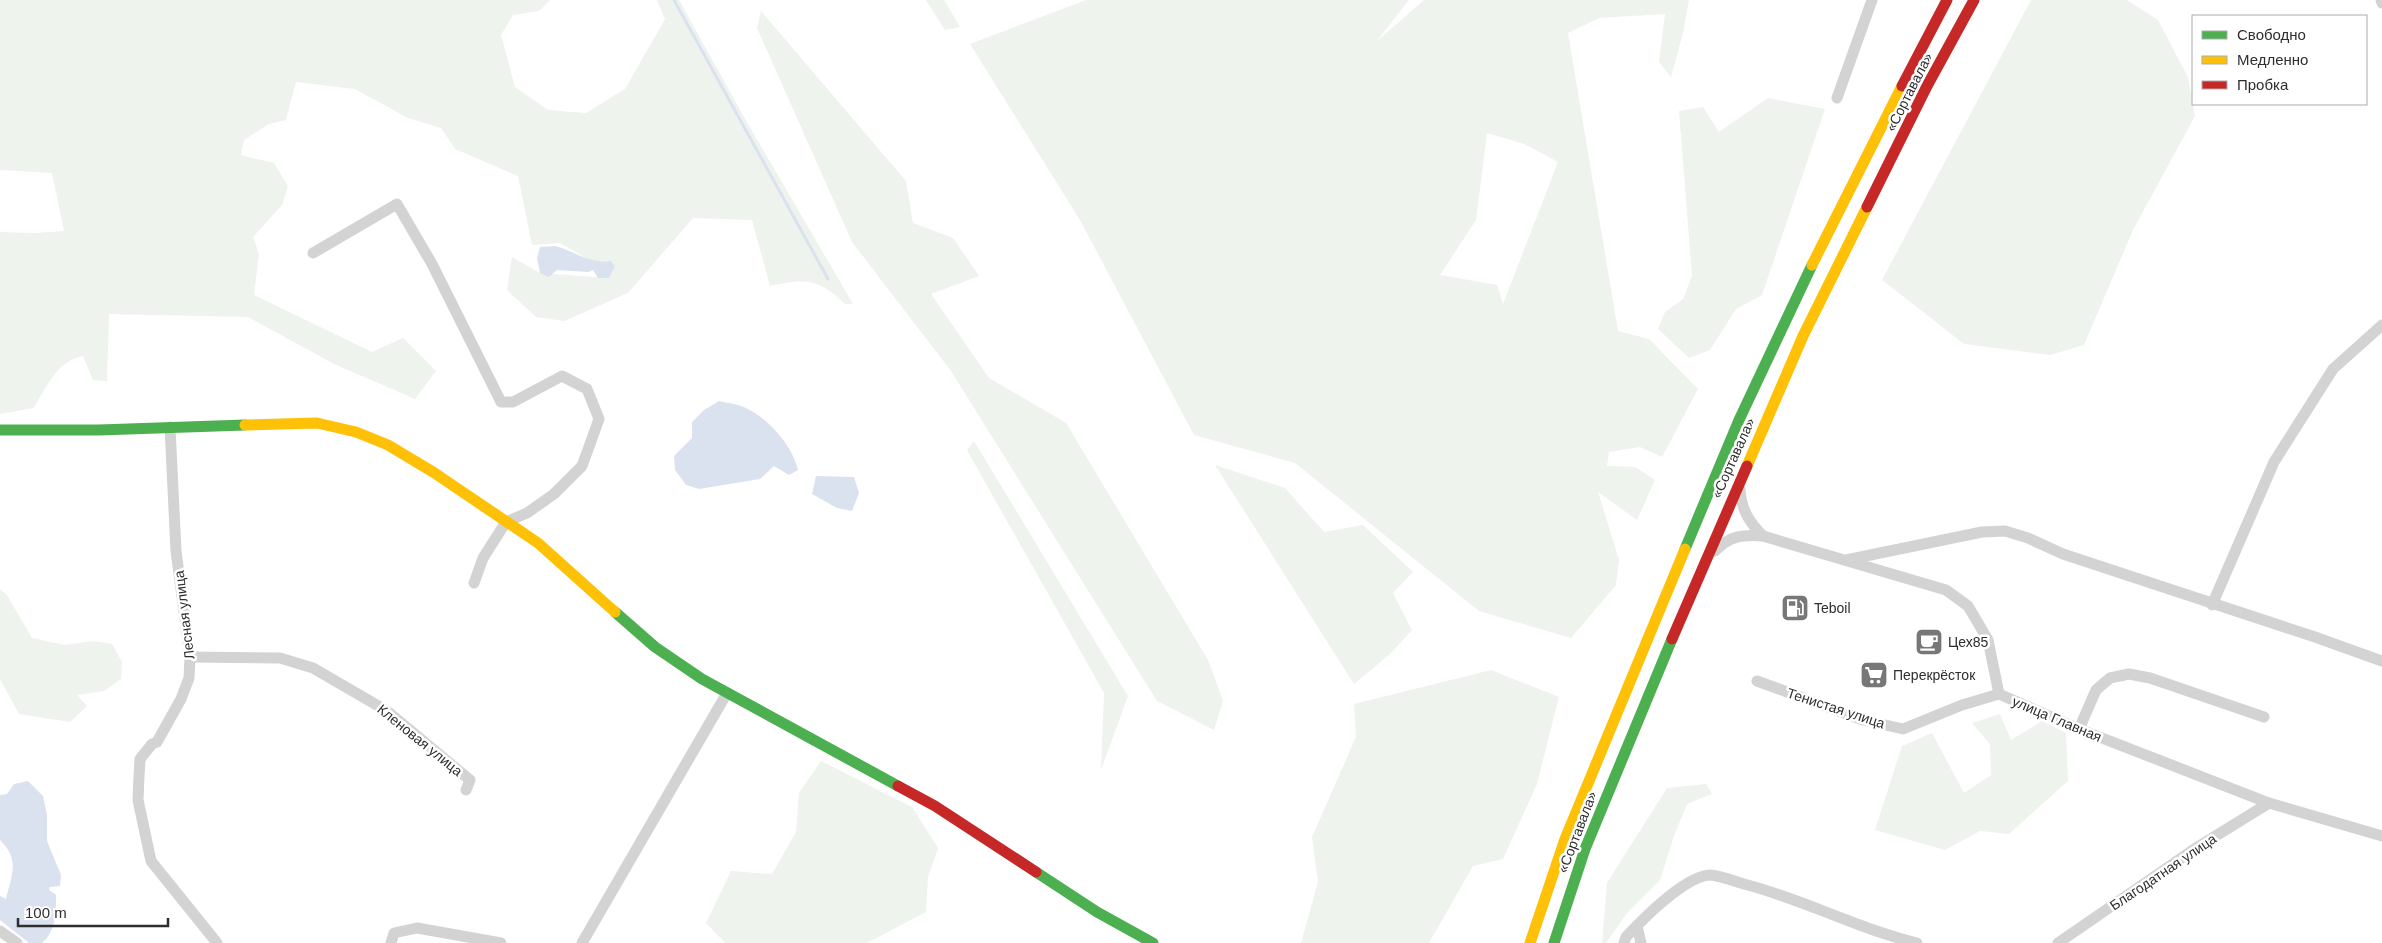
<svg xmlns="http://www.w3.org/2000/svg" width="2382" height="943" viewBox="0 0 2382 943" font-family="Arial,sans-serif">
	<rect width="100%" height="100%" fill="#fff"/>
	<g fill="#eef3ed" fill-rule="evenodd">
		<path d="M 0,0 L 550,0 L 539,11 L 513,15 L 501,35 L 515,87 L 548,110 L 586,113 L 625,89 L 665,19 L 657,0 L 679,0 L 748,124 L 853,304 L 845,304 C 818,277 804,279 770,286 L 752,220 L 693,218 L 628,293 L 564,321 L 536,317 L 507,290 L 512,257 L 540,273 L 609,278 L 615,266 L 611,261 L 591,261 L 560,243 L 532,245 L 518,176 L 455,149 L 441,128 L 408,118 L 355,89 L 296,82 L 286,120 L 269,124 L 244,140 L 241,155 L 274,163 L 288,186 L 282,205 L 253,237 L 259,254 L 254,295 L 372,352 L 403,338 L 436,371 L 415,399 L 334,364 L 248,317 L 109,314 L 107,381 L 93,380 L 83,356 C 57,361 47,386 34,408 L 0,414 L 0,232 L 36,233 L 64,231 L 52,173 L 0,170 Z"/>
		<polygon points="926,0 944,0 960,27 945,30"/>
		<path d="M 1086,0 L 1409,0 L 1376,42 L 1424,0 L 1689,0 L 1683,33 L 1671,77 L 1659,62 L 1665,14 L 1599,18 L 1568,33 L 1618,331 L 1649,339 L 1698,389 L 1662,457 L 1640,447 L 1609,452 L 1607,466 L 1635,467 L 1655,480 L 1637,520 L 1598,492 L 1619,560 L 1616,585 L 1571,638 L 1479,611 L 1295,463 L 1194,435 L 1080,220 L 970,44 ZM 1487,133 L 1524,144 L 1558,162 L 1503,304 L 1497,285 L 1440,275 L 1476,220 Z"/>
		<polygon points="2031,0 2127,0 2158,20 2188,77 2195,116 2133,230 2084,345 2050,355 1964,344 1882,280"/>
		<polygon points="761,11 906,181 913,223 953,238 979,276 931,294 989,378 1066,423 1208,660 1223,701 1214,730 1157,701 951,371 852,242 757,28"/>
		<polygon points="1768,98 1825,109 1762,295 1736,309 1710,350 1689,358 1658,329 1665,312 1683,299 1692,276 1679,111 1703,107 1719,132"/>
		<polygon points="974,441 1128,696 1101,770 1104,693 967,450"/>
		<polygon points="1215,465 1285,488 1324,532 1363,525 1413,572 1393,593 1412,630 1390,654 1354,684"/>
		<polygon points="0,589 7,595 32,638 64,645 93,641 112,644 122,662 121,679 104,691 77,695 87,706 70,722 19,714 0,679"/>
		<polygon points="1491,670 1559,697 1537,784 1503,859 1473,866 1429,943 1301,943 1318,882 1312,837 1356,737 1354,704"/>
		<polygon points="2000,714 2011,740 2042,721 2066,733 2068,781 2009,834 1980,831 1945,850 1875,830 1902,746 1932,733 1964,793 1991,775 1990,744 1972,723"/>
		<polygon points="821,761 912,807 938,848 928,877 926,912 867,943 725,943 706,923 731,871 772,874 796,832 799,793"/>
		<polygon points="1706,784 1712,794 1687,804 1674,836 1660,880 1627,913 1606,943 1602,943 1607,883 1667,788"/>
	</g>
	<g fill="#dbe2ef">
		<path d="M 555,246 C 575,251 588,264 611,261 L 615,266 L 609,278 L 598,278 L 593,270 L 588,272 L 557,270 L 549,277 L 540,273 L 537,258 L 540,247 Z"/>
		<path d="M 719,401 C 728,403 738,404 746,408 C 769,419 792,445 798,470 L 789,475 L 774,466 L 760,479 L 699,489 L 686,485 L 675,470 L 674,456 L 692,438 L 692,422 L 704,410 Z"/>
		<polygon points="816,476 854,477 859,493 852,511 837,508 812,494"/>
		<path d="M 28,781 L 43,796 L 47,815 L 47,841 L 61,875 L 60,886 L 50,887 L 49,890 L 56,895 C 56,911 56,932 42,943 L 29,943 L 0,920 L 0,896 L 6,899 C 12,874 20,860 0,840 L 0,795 L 7,794 L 14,784 Z"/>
	</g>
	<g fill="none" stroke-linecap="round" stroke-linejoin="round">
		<polyline stroke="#dbe2ef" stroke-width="3" points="674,0 828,279"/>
		<g stroke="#d3d3d3" stroke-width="11">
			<polyline points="2381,0 2382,3"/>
			<polyline points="1837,98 1872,0"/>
			<polyline points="313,253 397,204 432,264 501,402 513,402 562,376 587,389 599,419 582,466 554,494 527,513 506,522 483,558 474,583"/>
			<polyline points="170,427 176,551 190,657 189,678 181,699 157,742 152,744 140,759 139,776 138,800 151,861 217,943"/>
			<path d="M 1740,489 C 1741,509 1749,522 1763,536"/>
			<path d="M 1715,551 C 1729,536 1743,534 1763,536 L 1946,590 L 1968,606 L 1988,640 L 1999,694 L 2079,729 L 2269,803 L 2382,836"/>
			<polyline points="1846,560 1982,532 2005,531 2028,538 2063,554 2315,637 2382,661"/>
			<polyline points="2212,605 2274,462 2333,369 2382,325"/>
			<polyline points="190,657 280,658 313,668 387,711 470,780 466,790"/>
			<polyline points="1757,681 1863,720 1903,729 1962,705 1999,694"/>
			<polyline points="2079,729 2096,690 2110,678 2129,674 2150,678 2264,717"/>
			<polyline points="1637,926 1641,943"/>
			<polyline points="0,931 17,943"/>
			<polyline points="391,943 394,933 417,928 501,943"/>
			<polyline points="582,943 727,693"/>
			<path d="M 1624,943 L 1626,937 C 1642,920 1686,875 1711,875 C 1721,876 1734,881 1744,884 C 1803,899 1858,929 1917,943"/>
			<polyline points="2058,943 2193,850 2269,803"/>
		</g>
		<g stroke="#4caf50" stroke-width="11">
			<polyline points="0,430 99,430 245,425"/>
			<polyline points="1685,549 1739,420 1812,265"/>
			<polyline points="615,612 655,647 702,679 898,786"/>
			<polyline points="1036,872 1097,912 1153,943"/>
			<polyline points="1554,943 1585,849 1672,639"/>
		</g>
		<g stroke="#ffc107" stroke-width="11">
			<polyline points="1812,265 1902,86"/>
			<polyline points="245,425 317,423 356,432 388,445 433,472 538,543 615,612"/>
			<polyline points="1747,466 1803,336 1867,207"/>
			<polyline points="1530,943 1565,839 1685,549"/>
		</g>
		<g stroke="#c62828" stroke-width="11">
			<polyline points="1902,86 1947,0"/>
			<polyline points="1867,207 1927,86 1974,0"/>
			<polyline points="1672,639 1747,466"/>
			<polyline points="898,786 935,806 1036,872"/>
		</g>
	</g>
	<defs>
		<symbol id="fuel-square" viewBox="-11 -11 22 22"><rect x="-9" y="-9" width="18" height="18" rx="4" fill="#777" stroke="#fff"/><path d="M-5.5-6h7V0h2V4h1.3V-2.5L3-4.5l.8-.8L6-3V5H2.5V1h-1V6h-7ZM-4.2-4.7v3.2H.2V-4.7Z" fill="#fff"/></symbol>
		<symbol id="cafe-square" viewBox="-11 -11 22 22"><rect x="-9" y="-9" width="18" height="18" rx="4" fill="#777" stroke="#fff"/><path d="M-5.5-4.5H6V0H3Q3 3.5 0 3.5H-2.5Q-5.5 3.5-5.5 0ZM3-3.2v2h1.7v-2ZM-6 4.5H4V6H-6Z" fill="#fff"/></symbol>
		<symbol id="supermarket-square" viewBox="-11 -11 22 22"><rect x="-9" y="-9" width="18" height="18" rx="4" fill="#777" stroke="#fff"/><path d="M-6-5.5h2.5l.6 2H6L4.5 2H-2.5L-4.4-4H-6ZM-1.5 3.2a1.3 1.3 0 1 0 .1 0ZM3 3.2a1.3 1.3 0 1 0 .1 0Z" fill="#fff"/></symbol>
	</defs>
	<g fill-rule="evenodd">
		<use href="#fuel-square" x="1779" y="592" width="32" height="32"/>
		<use href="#cafe-square" x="1913" y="626" width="32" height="32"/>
		<use href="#supermarket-square" x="1858" y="659" width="32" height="32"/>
	</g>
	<g text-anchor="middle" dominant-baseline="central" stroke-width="5" stroke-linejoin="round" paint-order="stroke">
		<g font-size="14" fill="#2e2e2e" stroke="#fff">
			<text transform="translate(1909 92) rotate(-63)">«Сортавала»</text>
			<text transform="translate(1733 458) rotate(-66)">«Сортавала»</text>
			<text transform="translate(184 615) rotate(-97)">Лесная улица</text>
			<text transform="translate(1836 708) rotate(18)">Тенистая улица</text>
			<text transform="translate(2057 719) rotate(23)">улица Главная</text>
			<text transform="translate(420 740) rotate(39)">Кленовая улица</text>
			<text transform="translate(1577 832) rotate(-69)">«Сортавала»</text>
			<text transform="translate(2163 872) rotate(-34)">Благодатная улица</text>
		</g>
		<g font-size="14" fill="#2e2e2e" stroke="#fff" text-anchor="start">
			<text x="1814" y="608">Teboil</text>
			<text x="1948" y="642">Цех85</text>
			<text x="1893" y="675">Перекрёсток</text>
		</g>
	</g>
	<rect x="2192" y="15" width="175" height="90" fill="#ffffff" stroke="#ababab"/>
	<rect x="2202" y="31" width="25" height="8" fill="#4caf50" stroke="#ababab"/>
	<text x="2237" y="40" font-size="15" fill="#2e2e2e">Свободно</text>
	<rect x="2202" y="56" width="25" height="8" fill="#ffc107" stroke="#ababab"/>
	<text x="2237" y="65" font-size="15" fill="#2e2e2e">Медленно</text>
	<rect x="2202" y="81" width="25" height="8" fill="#c62828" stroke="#ababab"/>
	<text x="2237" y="90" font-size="15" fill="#2e2e2e">Пробка</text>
	<path d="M18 918v8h150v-8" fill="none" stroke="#2e2e2e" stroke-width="2.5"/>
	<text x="25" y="918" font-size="15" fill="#2e2e2e" stroke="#ffffff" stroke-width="4" paint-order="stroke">100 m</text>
</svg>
